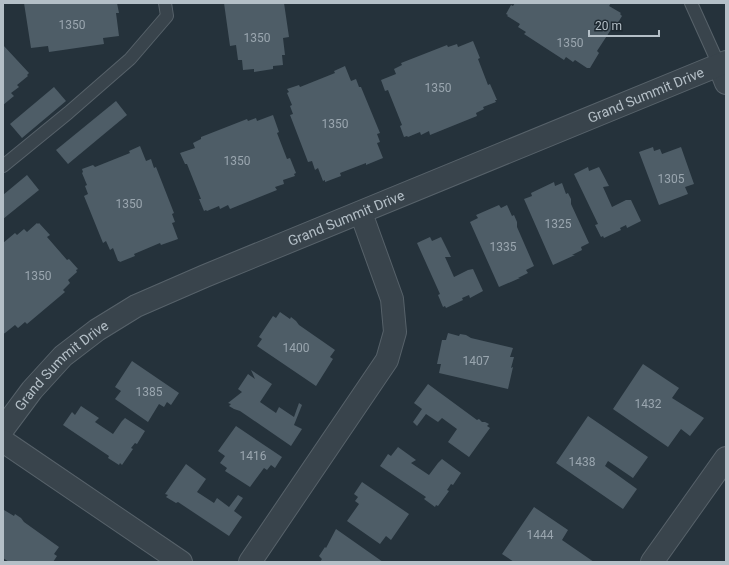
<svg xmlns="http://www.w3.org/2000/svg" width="729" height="565" viewBox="0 0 729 565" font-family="Roboto,sans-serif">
	<rect width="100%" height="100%" fill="#25323b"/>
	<g fill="#4e5d67">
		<polygon points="24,3 117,3 119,13 116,13 119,36 103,38 104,44 49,52 48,46 31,48"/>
		<polygon points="224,3 284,3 289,37 283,38 285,55 282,55 283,65 273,66 273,69 254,72 254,69 243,70 242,60 238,60 236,45 230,46"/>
		<polygon points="515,3 611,3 609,6 621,13 620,14 622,16 614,29 612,28 597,51 599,53 590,68 587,68 575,60 573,62 566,57 564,60 524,34 526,32 518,27 520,24 507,16 508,15 506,14 511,5 513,6"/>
		<polygon points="473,41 480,58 478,59 488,85 490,84 497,100 495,100 496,102 483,107 484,109 476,113 477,116 430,135 429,131 421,135 420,132 408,137 407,136 404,137 400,126 402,125 388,90 385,91 381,80 396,74 394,69 402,65 401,63 447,45 448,47 457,44 458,47"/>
		<polygon points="3,45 29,73 27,75 28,76 17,85 19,87 11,93 14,96 3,105"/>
		<polygon points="345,66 351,81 356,79 359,87 361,87 380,133 377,134 380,142 377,143 383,158 366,165 366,163 340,173 341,176 325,182 325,180 323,181 318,168 315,170 312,161 308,162 290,115 293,114 290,106 292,105 287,93 289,92 287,89 299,85 300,87 335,73 334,71"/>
		<polygon points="54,87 66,101 22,138 10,124"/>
		<polygon points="116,101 127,115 68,164 56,150"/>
		<polygon points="273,115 279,132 277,133 287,159 290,158 296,173 294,174 295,176 283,180 284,184 275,187 277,190 230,209 228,205 220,209 219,206 207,211 206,210 204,211 199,199 201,199 187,164 185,164 180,153 195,148 193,143 201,139 201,137 247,119 248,121 256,118 257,121"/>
		<polygon points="140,146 146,161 151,159 154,168 156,167 174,213 172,214 175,222 172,223 178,239 161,245 160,243 134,254 135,256 120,262 119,261 118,261 113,248 110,250 106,241 103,243 84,196 88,194 85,186 87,185 82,173 83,172 82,169 93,165 95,167 130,153 129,151"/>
		<polygon points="653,147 654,151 660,149 662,154 681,147 694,184 685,187 688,194 659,205 639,152"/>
		<polygon points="588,167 589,171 599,167 609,186 603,187 612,207 626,200 631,200 641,221 627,228 626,225 620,228 621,230 604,238 603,236 601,237 595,225 598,224 574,174"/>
		<polygon points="27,175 39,190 3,219 3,195"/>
		<polygon points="554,182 555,186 562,183 566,194 568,193 571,199 571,204 589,243 581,247 582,250 572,255 575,255 553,265 524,199 532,196 531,193"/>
		<polygon points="499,205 501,208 507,205 512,216 514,215 517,222 517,227 534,266 526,270 528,273 518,278 520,278 499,287 470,222 478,218 476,215"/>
		<polygon points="37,223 38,224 39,223 50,235 47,237 67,260 69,259 78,269 76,270 77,272 68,280 70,283 63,290 65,292 27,324 25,322 18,328 15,325 5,333 3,334 3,243 15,233 17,235 24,229 27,232"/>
		<polygon points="430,237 432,241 441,237 451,257 445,257 454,277 468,270 473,269 483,291 470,298 469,295 462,298 463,300 446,308 445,306 443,307 438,295 440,294 417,243"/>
		<polygon points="280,312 290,319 291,317 296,321 299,325 335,350 330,357 333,359 316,386 257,346 262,339 259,337 273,316 276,318"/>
		<polygon points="448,333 459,336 460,334 466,335 471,338 513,348 510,357 514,357 511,368 513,367 508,389 439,373 441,364 437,364 442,340 446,340"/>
		<polygon points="132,361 179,393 171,405 167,402 164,407 159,404 148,422 115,399 121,391 115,387"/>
		<polygon points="643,364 679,388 672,398 704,418 690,436 681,429 668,447 613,409"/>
		<polygon points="251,370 272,384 260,402 276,413 279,407 294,417 299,403 302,405 294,425 302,429 291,446 240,411 234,409 229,406 231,404 228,403 242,392 238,389 248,374 255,379"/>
		<polygon points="428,384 477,420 479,419 482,422 485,422 489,424 487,426 490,428 469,457 448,442 457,429 442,418 438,422 426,414 417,426 413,422 422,409 414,403"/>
		<polygon points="81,406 99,418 95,422 113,434 122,421 125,418 145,431 137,444 135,443 131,448 133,449 122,465 120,463 119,465 108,458 109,456 63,425 72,412 75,415"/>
		<polygon points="588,416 648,457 633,478 608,461 605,466 637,489 623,509 556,463"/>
		<polygon points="236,426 282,457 275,468 271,465 267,470 264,468 250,487 225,471 227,468 220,463 225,456 218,451"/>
		<polygon points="398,447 416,460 411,463 429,475 438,463 442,459 461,473 453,485 451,484 447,490 449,491 438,506 436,505 435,507 424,499 426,497 380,466 388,454 391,456"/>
		<polygon points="186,464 206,479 197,492 214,503 217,498 229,507 238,495 243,498 234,511 242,517 229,536 178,502 176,503 166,497 168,495 165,494"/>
		<polygon points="362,482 409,514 391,540 386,536 380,544 347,521 359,504 355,501 358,497 354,494"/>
		<polygon points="534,507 568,530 562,540 594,562 514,562 502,554"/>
		<polygon points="4,510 14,516 15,514 21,518 24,522 59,547 54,554 57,556 53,562 9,562 3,558 3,511"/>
		<polygon points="336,529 383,562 320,562 322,559 319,556 325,547 326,548"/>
	</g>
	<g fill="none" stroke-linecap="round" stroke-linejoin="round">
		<defs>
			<g id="lane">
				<polyline points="691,3 719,65"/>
				<polyline points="3,166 68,113 130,59 167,16 165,3"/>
			</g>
			<g id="street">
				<polyline points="719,65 726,83"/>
				<path id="s1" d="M 3,429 L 32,390 L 63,356 L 97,330 L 136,306 L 205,276 L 726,62"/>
				<polyline points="3,441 181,562"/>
				<polyline points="250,562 387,360 395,332 392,299 361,213"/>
				<polyline points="652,562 726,458"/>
			</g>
		</defs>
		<use href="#lane" stroke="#57626a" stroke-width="14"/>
		<use href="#street" stroke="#57626a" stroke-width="24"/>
		<use href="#lane" stroke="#39444c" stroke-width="12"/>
		<use href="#street" stroke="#39444c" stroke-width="22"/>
	</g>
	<g text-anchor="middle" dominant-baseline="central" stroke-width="3" stroke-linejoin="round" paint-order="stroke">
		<g font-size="12" fill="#9aa6af">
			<text x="72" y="25">1350</text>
			<text x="257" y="38">1350</text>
			<text x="570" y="43">1350</text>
			<text x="438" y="88">1350</text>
			<text x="335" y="124">1350</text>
			<text x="237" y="161">1350</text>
			<text x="671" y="179">1305</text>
			<text x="129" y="204">1350</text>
			<text x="558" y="224">1325</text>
			<text x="503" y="247">1335</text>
			<text x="38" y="276">1350</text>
			<text x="296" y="348">1400</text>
			<text x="476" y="361">1407</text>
			<text x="149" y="392">1385</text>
			<text x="648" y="404">1432</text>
			<text x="253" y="456">1416</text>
			<text x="582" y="462">1438</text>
			<text x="540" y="535">1444</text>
		</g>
		<g font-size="14" fill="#b4bfc7" stroke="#1e2931">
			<text stroke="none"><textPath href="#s1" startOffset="735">Grand Summit Drive</textPath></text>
			<text stroke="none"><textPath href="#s1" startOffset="411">Grand Summit Drive</textPath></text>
			<text stroke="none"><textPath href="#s1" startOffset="87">Grand Summit Drive</textPath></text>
		</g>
	</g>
	<rect width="729" height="565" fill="none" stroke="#b4bfc7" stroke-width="8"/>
	<path d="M589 30v6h70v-6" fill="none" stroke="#b4bfc7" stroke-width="2"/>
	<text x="595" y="30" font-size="12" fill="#b4bfc7" stroke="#1e2931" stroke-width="3" paint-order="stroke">20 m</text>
</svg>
